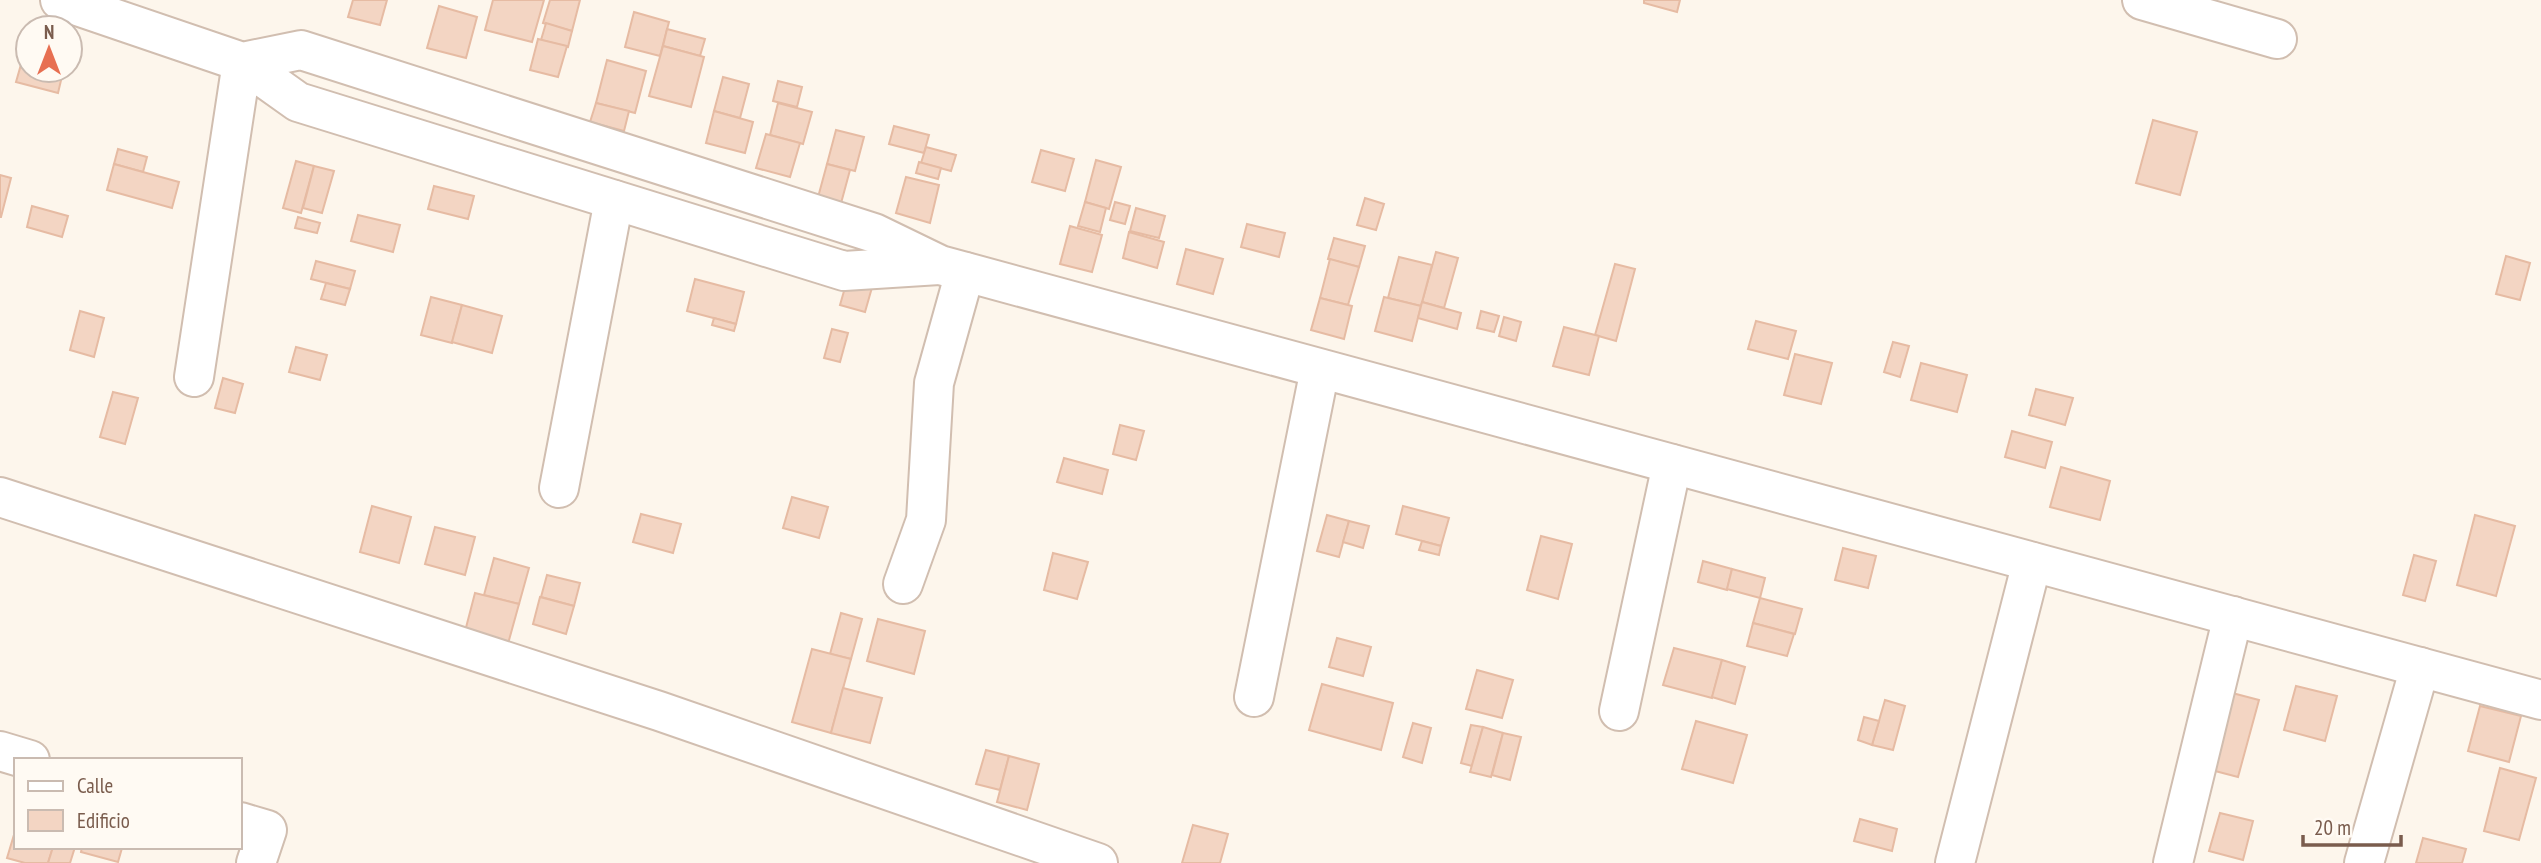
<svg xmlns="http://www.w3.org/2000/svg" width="2541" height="863" viewBox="0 0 2541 863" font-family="'PT Sans Narrow',sans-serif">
	<rect width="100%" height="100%" fill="#fdf6ec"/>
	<g fill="#f3d5c3" stroke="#e6bba3" stroke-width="2">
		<polygon points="353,0 387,0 380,25 348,17"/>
		<polygon points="493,0 544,0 532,42 485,30"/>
		<polygon points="550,0 580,0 572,31 543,23"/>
		<polygon points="1644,0 1680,0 1677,12 1644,3"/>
		<polygon points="439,6 477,17 466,58 427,48"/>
		<polygon points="634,12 669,22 660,56 625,47"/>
		<polygon points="546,23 572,31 568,47 541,40"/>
		<polygon points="667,29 705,39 700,56 663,46"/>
		<polygon points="538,39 567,46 558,77 530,70"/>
		<polygon points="663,46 704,57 691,107 649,96"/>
		<polygon points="607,60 646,71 635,113 596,103"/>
		<polygon points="22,61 28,62 28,70 63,72 58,93 16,82"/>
		<polygon points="723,77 749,84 740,118 714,111"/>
		<polygon points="778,81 802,87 797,107 773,101"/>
		<polygon points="596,103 629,111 624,131 590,122"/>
		<polygon points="778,103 812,112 803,144 770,135"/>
		<polygon points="714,111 753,122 745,153 706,143"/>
		<polygon points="2153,120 2197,132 2180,195 2136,183"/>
		<polygon points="894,126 929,135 924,153 889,144"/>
		<polygon points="836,130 864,137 855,171 827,164"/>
		<polygon points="766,134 800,143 790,177 756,168"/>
		<polygon points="926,147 956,155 951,171 921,163"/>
		<polygon points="118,149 147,157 143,172 114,164"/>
		<polygon points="1041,150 1074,159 1065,191 1032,182"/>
		<polygon points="1096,160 1121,167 1109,209 1085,202"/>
		<polygon points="296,161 314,166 301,213 283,208"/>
		<polygon points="919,162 941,168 938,179 916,173"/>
		<polygon points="114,164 179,182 172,208 107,190"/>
		<polygon points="827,164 850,170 840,207 817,201"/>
		<polygon points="314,166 334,171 322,213 303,208"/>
		<polygon points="0,175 11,178 1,217 0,217"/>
		<polygon points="906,177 939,185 930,223 896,213"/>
		<polygon points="434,186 474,196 468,219 428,209"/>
		<polygon points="1365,198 1384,204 1376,230 1357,225"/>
		<polygon points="1085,202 1106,208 1100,232 1078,226"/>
		<polygon points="1115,202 1130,206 1125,224 1110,220"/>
		<polygon points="32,206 68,216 62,237 27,227"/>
		<polygon points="1136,208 1165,216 1159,238 1130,231"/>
		<polygon points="358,215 400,225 393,252 351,241"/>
		<polygon points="298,217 320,223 317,233 295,228"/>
		<polygon points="1247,224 1285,233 1279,257 1241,247"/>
		<polygon points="1070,226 1102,235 1092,272 1060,264"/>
		<polygon points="1129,232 1164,242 1157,268 1123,258"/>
		<polygon points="1334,238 1365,246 1359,267 1328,259"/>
		<polygon points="1186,249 1223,259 1213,294 1177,284"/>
		<polygon points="1436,252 1458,258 1444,308 1422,302"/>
		<polygon points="2506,256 2530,263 2520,300 2496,294"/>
		<polygon points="1399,257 1432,265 1421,306 1388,298"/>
		<polygon points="1330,259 1359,267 1348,305 1320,298"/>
		<polygon points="316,261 355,271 350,289 311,279"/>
		<polygon points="1615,264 1635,269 1616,341 1595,335"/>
		<polygon points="848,277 873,284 865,312 840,305"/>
		<polygon points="695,279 744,292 736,324 687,311"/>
		<polygon points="326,283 350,289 345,305 321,299"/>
		<polygon points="431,297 462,305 452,343 421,335"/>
		<polygon points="1384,297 1421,306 1412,341 1375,331"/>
		<polygon points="1320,298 1352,306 1344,339 1311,330"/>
		<polygon points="1422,302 1461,313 1457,329 1418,318"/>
		<polygon points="462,305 502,316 492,353 452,342"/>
		<polygon points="80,311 104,318 94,357 70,350"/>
		<polygon points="1481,311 1499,316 1494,332 1477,328"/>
		<polygon points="1504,317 1521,322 1516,341 1499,336"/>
		<polygon points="714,318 736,324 734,331 712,325"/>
		<polygon points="1756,321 1796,331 1788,359 1748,349"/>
		<polygon points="1564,327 1599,336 1589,375 1553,366"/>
		<polygon points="832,329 848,333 840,362 824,358"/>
		<polygon points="1893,342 1909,346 1900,377 1884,372"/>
		<polygon points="296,347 327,355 320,380 289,372"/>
		<polygon points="1795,354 1832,363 1821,404 1784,395"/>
		<polygon points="1921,363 1967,375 1957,412 1911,400"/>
		<polygon points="223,378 243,384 235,413 215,408"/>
		<polygon points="2036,389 2073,398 2065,425 2029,415"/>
		<polygon points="113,392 138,398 125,444 100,437"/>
		<polygon points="1120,425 1144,431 1136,460 1113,454"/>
		<polygon points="2012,431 2052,442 2045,468 2005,457"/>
		<polygon points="1064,458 1108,470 1102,494 1057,482"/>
		<polygon points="2061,467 2110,481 2100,520 2050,507"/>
		<polygon points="792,497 828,507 819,538 783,528"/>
		<polygon points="372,506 411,517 399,563 360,552"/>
		<polygon points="1403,506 1449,518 1441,546 1396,534"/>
		<polygon points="641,514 681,524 673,553 633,542"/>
		<polygon points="1327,515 1349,521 1339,557 1317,551"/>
		<polygon points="2475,515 2515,526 2496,596 2457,585"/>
		<polygon points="1349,521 1369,526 1363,548 1343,542"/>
		<polygon points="435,527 475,537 465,575 425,564"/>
		<polygon points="1541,536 1572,544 1558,599 1527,590"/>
		<polygon points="1422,541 1441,546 1439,555 1419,550"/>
		<polygon points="1843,548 1876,556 1868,588 1835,580"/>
		<polygon points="1053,553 1088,562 1077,599 1044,590"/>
		<polygon points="2414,555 2436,561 2425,601 2403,595"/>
		<polygon points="494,558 529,568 519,604 484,595"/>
		<polygon points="1703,561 1732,569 1727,590 1698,582"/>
		<polygon points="1732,569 1765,578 1760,598 1727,589"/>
		<polygon points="547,575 580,583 574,606 541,597"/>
		<polygon points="475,593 519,604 506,651 463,639"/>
		<polygon points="540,597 574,606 566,634 533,624"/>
		<polygon points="1760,598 1802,609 1795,634 1753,623"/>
		<polygon points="841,613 862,619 851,659 830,654"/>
		<polygon points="878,619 925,631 914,674 867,661"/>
		<polygon points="1753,623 1794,634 1787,656 1747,646"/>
		<polygon points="1337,638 1371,647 1363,676 1329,667"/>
		<polygon points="1674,648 1722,660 1712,698 1663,685"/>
		<polygon points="812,649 851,659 831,733 792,722"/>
		<polygon points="1722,660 1745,667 1735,704 1712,697"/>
		<polygon points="1477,670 1513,680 1502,718 1466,709"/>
		<polygon points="1322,684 1393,703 1381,750 1309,730"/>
		<polygon points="2296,686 2337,696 2325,741 2284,730"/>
		<polygon points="843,688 882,698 870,743 831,733"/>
		<polygon points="2217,689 2259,700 2238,777 2196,766"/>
		<polygon points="1885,700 1905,706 1893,750 1872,745"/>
		<polygon points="2480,706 2521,716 2509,762 2468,751"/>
		<polygon points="1864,717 1879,721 1872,745 1858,740"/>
		<polygon points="1696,721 1747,735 1733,783 1682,769"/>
		<polygon points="1413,723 1431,728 1422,763 1403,757"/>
		<polygon points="1471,725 1483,727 1472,766 1461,763"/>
		<polygon points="1483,727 1503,733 1491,777 1470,772"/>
		<polygon points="1503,733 1521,737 1510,780 1492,775"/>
		<polygon points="986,750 1009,756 1000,790 976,784"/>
		<polygon points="1009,756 1039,764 1027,810 997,802"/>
		<polygon points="2500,768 2536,778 2519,840 2484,831"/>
		<polygon points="2220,813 2253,821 2243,860 2209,851"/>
		<polygon points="1860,819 1897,829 1892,851 1854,841"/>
		<polygon points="1193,825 1228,834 1220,863 1182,863"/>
		<polygon points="16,828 16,847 53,847 48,863 25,863 7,858"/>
		<polygon points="2423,838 2466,849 2462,863 2416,863"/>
		<polygon points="53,847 75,847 70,863 48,863"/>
		<polygon points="82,847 120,847 122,848 118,862 81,852"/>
	</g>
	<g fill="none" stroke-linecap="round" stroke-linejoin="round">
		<defs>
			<g id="minor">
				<polyline points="60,0 242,62 301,50 874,233 940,265 2541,700"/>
				<polyline points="2142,0 2277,39"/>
				<polyline points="194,377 242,62 298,102 844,271 939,265"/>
				<polyline points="559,488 614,200"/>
				<polyline points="0,497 659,711 1098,863"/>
				<polyline points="903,584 926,520 934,383 965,272"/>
				<polyline points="1254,697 1320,369"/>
				<polyline points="1619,711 1672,464"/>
				<polyline points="0,751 30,760"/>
				<polyline points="240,822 267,830 256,863"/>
				<polyline points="1955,863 2032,562"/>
				<polyline points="2173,863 2233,616"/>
				<polyline points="2364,863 2420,667"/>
			</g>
		</defs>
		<use href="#minor" stroke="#d1beb0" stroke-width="42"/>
		<use href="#minor" stroke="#fff" stroke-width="38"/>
	</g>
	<rect x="14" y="758" width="228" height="91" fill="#fffaf3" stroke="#cabbb1" stroke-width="2"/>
	<rect x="28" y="781" width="35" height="10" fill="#ffffff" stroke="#cabbb1" stroke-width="2"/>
	<text x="77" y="793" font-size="21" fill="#7a5c4d">Calle</text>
	<rect x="28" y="810" width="35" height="21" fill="#f3d5c3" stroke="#cabbb1" stroke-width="2"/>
	<text x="77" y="828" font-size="21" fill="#7a5c4d">Edificio</text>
	<g transform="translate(49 49)"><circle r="33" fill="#fffaf3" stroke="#cabbb1" stroke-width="2"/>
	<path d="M0-5L12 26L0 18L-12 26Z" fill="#e76f51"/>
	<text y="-10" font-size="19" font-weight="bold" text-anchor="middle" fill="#7a5c4d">N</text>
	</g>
	<path d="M2303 835v10h98v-10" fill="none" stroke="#7a5c4d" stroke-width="3.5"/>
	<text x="2314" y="835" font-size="21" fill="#7a5c4d" stroke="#fffaf3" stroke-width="5" paint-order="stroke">20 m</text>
</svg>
